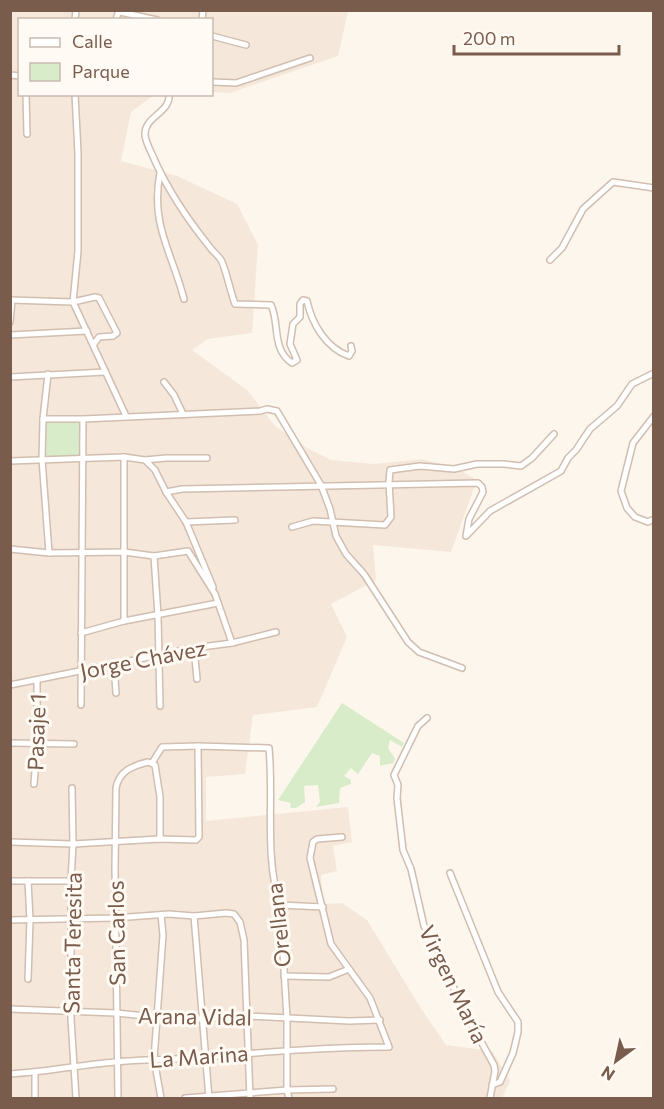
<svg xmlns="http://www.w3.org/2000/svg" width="664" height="1109" viewBox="0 0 664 1109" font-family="Commissioner,sans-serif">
	<rect width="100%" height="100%" fill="#fdf6ec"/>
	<polygon fill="#f5e8da" points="10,11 348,11 338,56 230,93 212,92 212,20 20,20 20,94 154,95 131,112 121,161 177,176 237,204 258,245 252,333 208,339 192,350 247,390 275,426 307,448 331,460 374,464 422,459 456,468 477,480 451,552 373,545 376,580 331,604 347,637 317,707 253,715 245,774 206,777 206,821 348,807 352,842 333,846 337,871 321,875 323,904 342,903 367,920 420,1007 446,1045 492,1051 510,1081 502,1098 11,1098"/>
	<g fill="#d8ecc9">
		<polygon points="43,419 83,419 82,457 42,459"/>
		<polygon points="342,703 404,743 402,747 390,740 388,748 395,759 393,763 380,766 380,756 372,753 358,774 351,768 344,776 351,780 351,784 340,788 339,803 316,807 320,802 318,785 304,786 305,802 296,808 290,808 291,803 278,800"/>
	</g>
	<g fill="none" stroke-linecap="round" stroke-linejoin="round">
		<defs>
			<g id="street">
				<polyline points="75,20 76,10"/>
				<polyline points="116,20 118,13 120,12 157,20"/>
				<polyline points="202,20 203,10"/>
				<polyline points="212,36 246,45"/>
				<polyline points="10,75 20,76"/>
				<polyline points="212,82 236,83 310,58"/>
				<polyline points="26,94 27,134"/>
				<polyline points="75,94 78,153 78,251 73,302 126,416"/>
				<path d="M 169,94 C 171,113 144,116 145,135 C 146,144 152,153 155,161 C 169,192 188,220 209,246 C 212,251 218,255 221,260 C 225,266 231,294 235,304 L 271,305 C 280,323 271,349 292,363 L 297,360 L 290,344 L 293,324 L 300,317 L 300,304 L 303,300 L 307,301 C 312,324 326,348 349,356 L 352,351 L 351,346"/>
				<path d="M 160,173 C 150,225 172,252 184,299"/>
				<polyline points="550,260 562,248 583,209 613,182 654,188"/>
				<polyline points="10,300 73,302 95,297 99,298 117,333 113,336 99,337 94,344"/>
				<polyline points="10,322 12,300"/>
				<polyline points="10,335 87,331"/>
				<polyline points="48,374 43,419 42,459 49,553"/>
				<polyline points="10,377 105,372"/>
				<polyline points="164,382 174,395 183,414"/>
				<polyline points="654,416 633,443 621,491 627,508 635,517 648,522 654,519"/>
				<polyline points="43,419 83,419 260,411 267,409 277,411 321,485 330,509 336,536 346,554 364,574 408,642 419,652 462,668"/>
				<polyline points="124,457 124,621"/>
				<polyline points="207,458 166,458 145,460 155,470 166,492 186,522 213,587"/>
				<polyline points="10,461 124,457 145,460"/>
				<polyline points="166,492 182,489 478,483 482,487 483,492 469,519 466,536 490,511 561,471 568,458 576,450 590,429 617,406 632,384 654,373"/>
				<polyline points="186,522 235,520"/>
				<polyline points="292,527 313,521 385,525 391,517 389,482 390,470 420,466 454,469 477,464 504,464 521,466 532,458 554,434"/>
				<polyline points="10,549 49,553 124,552 154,556 188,551 215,594 232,643"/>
				<polyline points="154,556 158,616 160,706"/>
				<polyline points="81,633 124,621 218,603"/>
				<polyline points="194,648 197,679"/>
				<polyline points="114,664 116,693"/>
				<polyline points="10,685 194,648 232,643 276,632"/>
				<polyline points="81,705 83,419"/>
				<polyline points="427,718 418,726 394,775 398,785 397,798 403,850 411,869 424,926 443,959 459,1002 494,1065 495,1071 490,1098"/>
				<polyline points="10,743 74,744"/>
				<polyline points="152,763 162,747 198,746"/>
				<polyline points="34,784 37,745 37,680"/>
				<polyline points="72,788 73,844 71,881 71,1019 76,1098"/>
				<polyline points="342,837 317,839 313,842 310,858 331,944 349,969"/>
				<path d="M 10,842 L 73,844 L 160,839 L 196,840 L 199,837 L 198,746 L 269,748 C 274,800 264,856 280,905 L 287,1018 L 287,1090 L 289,1098"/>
				<polyline points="450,873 498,992 518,1022 518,1032 513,1053 500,1082 492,1085"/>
				<polyline points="10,881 71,881"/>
				<polyline points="28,881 30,920 28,979"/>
				<polyline points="280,905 323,907"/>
				<polyline points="194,916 209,1098"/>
				<polyline points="10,920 115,918 169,914 194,916 226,913 234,914 240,922 244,940 250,1098"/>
				<polyline points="10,1009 116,1013 156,1017 201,1019 247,1016 349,1021 380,1020"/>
				<polyline points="35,1073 35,1098"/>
				<path d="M 10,1074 C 45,1072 80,1065 115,1062 C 145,1059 176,1060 206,1057 C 267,1052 328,1047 389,1047 L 370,998 L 349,969 L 329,977 L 284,976"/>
				<path d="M 118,1098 L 115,869 L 116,788 C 119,771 132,766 148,762 L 155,765 L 160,797 L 160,839"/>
				<polyline points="161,1098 154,1059 163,935 161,915"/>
				<polyline points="185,1098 287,1090 333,1089"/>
			</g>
		</defs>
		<use href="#street" stroke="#d1beb0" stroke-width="8"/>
		<use href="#street" stroke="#fff" stroke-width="5"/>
	</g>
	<g text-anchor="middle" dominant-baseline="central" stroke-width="6" stroke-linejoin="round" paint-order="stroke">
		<g font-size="22" fill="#7a5c4d" stroke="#fffaf3">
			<text transform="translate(143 659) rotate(-11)">Jorge Chávez</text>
			<text transform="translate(36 732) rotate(-88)">Pasaje 1</text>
			<text transform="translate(278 925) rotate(-96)">Orellana</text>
			<text transform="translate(116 933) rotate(-91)">San Carlos</text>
			<text transform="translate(72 943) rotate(-89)">Santa Teresita</text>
			<text transform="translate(454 984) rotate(64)">Virgen María</text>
			<text transform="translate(195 1016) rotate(1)">Arana Vidal</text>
			<text transform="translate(199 1056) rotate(-4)">La Marina</text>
		</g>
	</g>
	<rect width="664" height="1109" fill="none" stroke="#7a5c4d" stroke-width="24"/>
	<rect x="18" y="18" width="195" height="78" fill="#fffaf3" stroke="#cabbb1" stroke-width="1.5"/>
	<rect x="30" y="38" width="30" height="9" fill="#ffffff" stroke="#cabbb1" stroke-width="1.5"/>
	<text x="72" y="48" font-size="18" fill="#7a5c4d">Calle</text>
	<rect x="30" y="63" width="30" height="18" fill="#d8ecc9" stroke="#cabbb1" stroke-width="1.5"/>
	<text x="72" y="78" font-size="18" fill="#7a5c4d">Parque</text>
	<g transform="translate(616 1061) rotate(213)" stroke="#fffaf3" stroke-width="4.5" paint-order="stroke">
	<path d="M0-4.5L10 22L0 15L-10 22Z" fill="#7a5c4d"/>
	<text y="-9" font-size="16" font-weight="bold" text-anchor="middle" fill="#7a5c4d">N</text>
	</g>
	<path d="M454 45v9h165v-9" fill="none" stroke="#7a5c4d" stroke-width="3"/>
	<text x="463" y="45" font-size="18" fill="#7a5c4d" stroke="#fffaf3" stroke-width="4.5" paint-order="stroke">200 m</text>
</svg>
